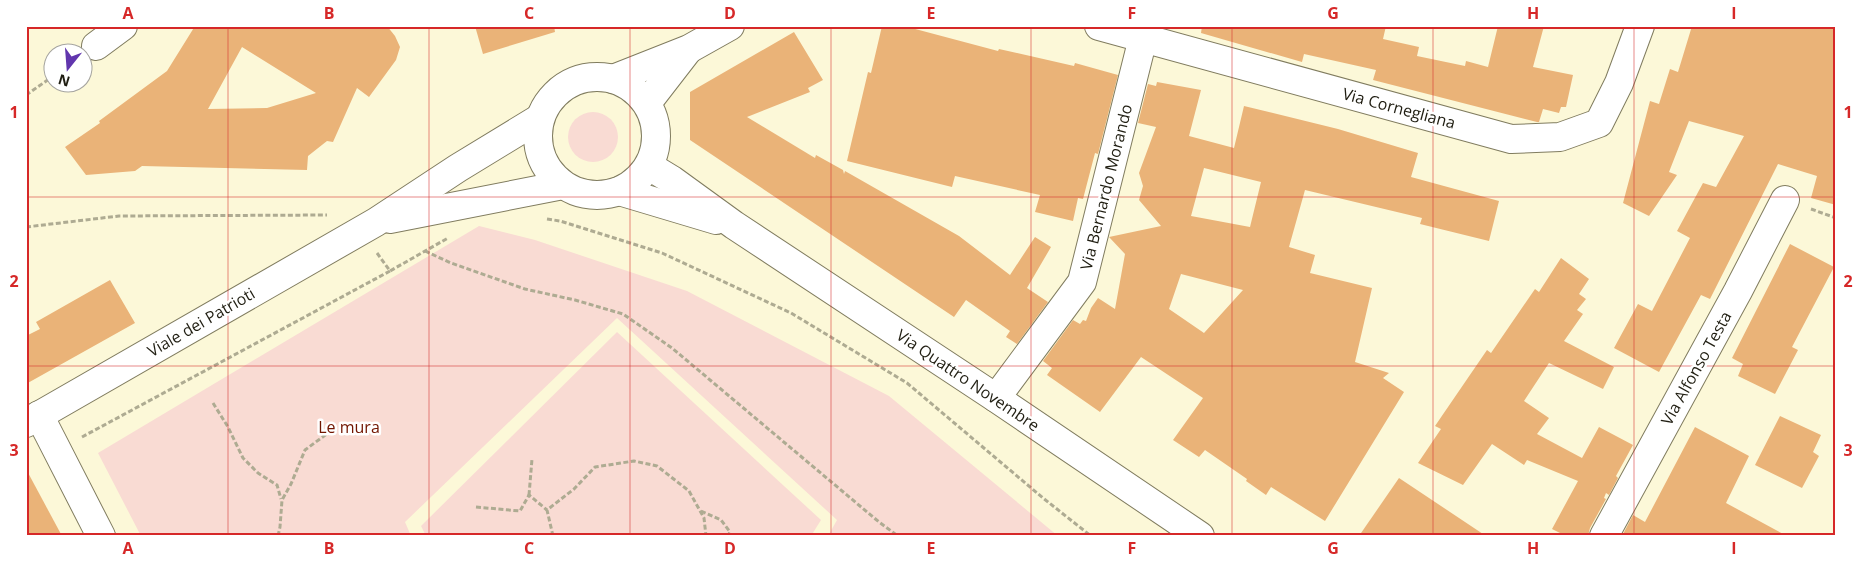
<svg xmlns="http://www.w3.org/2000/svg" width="1862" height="562" viewBox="0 0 1862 562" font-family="'Open Sans',sans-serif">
	<rect width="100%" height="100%" fill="#fcf8d8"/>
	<g fill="#f9dbd3">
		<circle cx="593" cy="137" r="25"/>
		<polygon points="479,226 535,240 687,291 889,396 1058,536 828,536 837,520 617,318 405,522 411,536 141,536 98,453"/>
		<polygon points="617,332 821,520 811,536 426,536 421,526"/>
	</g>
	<g fill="#eab378" fill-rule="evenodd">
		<path d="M 195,26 L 387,26 L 395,36 L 400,47 L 396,60 L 369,97 L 357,88 L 333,142 L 327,141 L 308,156 L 307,170 L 142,166 L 135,171 L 86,175 L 65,147 L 100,123 L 99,121 L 167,71 ZM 242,47 L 316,93 L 267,108 L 208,109 Z"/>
		<polygon points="475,26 554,26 555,32 483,54"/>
		<polygon points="882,26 904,26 998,51 999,49 1074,66 1075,63 1118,75 1098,154 1095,153 1083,199 1078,198 1073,221 1035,212 1040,195 955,176 952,187 847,161 868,72 871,73"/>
		<polygon points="1202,26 1386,26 1383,39 1419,47 1417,56 1465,66 1466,61 1488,67 1498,26 1544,26 1533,67 1573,75 1566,107 1561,107 1559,113 1543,109 1539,122 1537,122 1373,80 1376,70 1304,54 1302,62 1201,33"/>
		<polygon points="1692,26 1836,26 1836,205 1811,198 1817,176 1778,164 1710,299 1701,295 1659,372 1614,348 1638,304 1652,311 1690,238 1677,231 1703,183 1716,187 1744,136 1689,121 1669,172 1677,175 1649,216 1623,203 1650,101 1659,104 1670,69 1678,72"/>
		<polygon points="794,32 823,80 808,88 810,92 747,117 815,158 816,155 843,170 844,174 845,171 959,236 1010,275 1035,237 1051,247 1027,288 1048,302 1017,344 1006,337 1010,331 966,300 954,317 690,140 690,92"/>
		<path d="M 1157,82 L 1201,90 L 1189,136 L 1234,148 L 1244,106 L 1338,129 L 1418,153 L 1411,177 L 1499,201 L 1489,241 L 1420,224 L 1422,218 L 1305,190 L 1289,247 L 1315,255 L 1310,273 L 1372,288 L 1355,362 L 1389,373 L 1383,378 L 1404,392 L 1325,521 L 1271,487 L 1266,495 L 1246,481 L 1247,479 L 1205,450 L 1199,457 L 1173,440 L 1203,398 L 1141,357 L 1100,412 L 1047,375 L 1052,368 L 1043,361 L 1073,320 L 1080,324 L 1083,320 L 1086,321 L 1091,308 L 1098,298 L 1115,309 L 1125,254 L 1109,237 L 1161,226 L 1139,200 L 1143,186 L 1139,173 L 1156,127 L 1138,123 L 1148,84 L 1156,86 ZM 1204,168 L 1261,182 L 1250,227 L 1191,216 ZM 1181,274 L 1243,290 L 1204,333 L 1169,309 Z"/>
		<polygon points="1790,244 1834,267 1792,347 1798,350 1775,394 1738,376 1743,364 1732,358"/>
		<polygon points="1561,258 1589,279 1579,294 1586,299 1577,310 1583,314 1564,341 1614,367 1603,389 1549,363 1524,401 1549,418 1537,434 1582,458 1599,427 1633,445 1616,476 1618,478 1609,495 1606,493 1604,498 1606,499 1590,528 1588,536 1566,536 1552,529 1578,481 1527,460 1524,465 1492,444 1463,485 1418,463 1441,429 1435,426 1487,350 1491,353 1535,289 1539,292"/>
		<polygon points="110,280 135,323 26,384 26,336 40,329 36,322"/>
		<polygon points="1780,416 1821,435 1813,452 1819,456 1802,488 1755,465"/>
		<polygon points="1695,427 1749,456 1726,503 1787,536 1622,536 1633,515 1645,522"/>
		<polygon points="26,469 62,536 26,536"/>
		<polygon points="1399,478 1486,536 1359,536"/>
	</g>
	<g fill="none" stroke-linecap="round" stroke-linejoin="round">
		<defs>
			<g id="street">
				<polyline points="1099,26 1511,139 1560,137 1599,123 1619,83 1640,26"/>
				<polyline points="96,46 123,26"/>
				<polyline points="613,79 689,49 730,26"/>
				<polyline points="647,103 688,50"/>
				<polyline points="996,398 1082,282 1143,38"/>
				<polyline points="39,415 101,536"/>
				<polyline points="1604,536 1738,291 1785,200"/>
			</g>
			<g id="secondary">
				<circle cx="597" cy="136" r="59"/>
				<polyline points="649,166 672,180 734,225 996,398 1200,536"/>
				<polyline points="619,191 716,220"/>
				<polyline points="390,219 563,185"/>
				<polyline points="26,423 376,222 458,168 540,118"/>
			</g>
		</defs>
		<use href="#street" stroke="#807c5f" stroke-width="30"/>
		<use href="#secondary" stroke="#807c5f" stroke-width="30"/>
		<g stroke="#aeab92" stroke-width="3" stroke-dasharray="5 2.5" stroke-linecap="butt">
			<polyline points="26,95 52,77"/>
			<polyline points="1811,209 1836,218"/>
			<polyline points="547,219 560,221 662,253 791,313 907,383 1043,498 1091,536"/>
			<polyline points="26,227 119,216 327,215"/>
			<polyline points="425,251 451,263 525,289 575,300 623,314 672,348 879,522 898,536"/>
			<polyline points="377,253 390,271 448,238"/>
			<polyline points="213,403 228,427 243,458 258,473 277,485 281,499"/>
			<polyline points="82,437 390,271"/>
			<polyline points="529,495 532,459"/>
			<polyline points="476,507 520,511 529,495 547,510"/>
			<polyline points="701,511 721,520 730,532 728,536"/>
			<polyline points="278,536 280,527 282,500 291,484 305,450 332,430"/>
			<polyline points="553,536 547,510 574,489 595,467 634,461 657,466 689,491 704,518 706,536"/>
		</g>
		<use href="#street" stroke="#fff" stroke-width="28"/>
		<use href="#secondary" stroke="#fff" stroke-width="28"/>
	</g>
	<path fill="none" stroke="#d62828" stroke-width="1" stroke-opacity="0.55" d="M 228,26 L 228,536M 429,26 L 429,536M 630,26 L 630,536M 831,26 L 831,536M 1031,26 L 1031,536M 1232,26 L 1232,536M 1433,26 L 1433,536M 1634,26 L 1634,536M 26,197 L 1836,197M 26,366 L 1836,366"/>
	<g text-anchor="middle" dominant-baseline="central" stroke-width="5" stroke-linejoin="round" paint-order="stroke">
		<g font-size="16" fill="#201e12" stroke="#fff">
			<text transform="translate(1399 108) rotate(15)">Via Cornegliana</text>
			<text transform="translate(1106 187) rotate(-76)">Via Bernardo Morando</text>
			<text transform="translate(201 322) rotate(-30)">Viale dei Patrioti</text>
			<text transform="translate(1696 368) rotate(-61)">Via Alfonso Testa</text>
			<text transform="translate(968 380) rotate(34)">Via Quattro Novembre</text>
		</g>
		<g font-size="16" fill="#711500" stroke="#fff">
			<text x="349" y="427">Le mura</text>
		</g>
	</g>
	<rect width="1862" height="562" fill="none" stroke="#ffffff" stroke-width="55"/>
	<g transform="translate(68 68) rotate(197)"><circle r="24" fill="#ffffff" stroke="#a6a5a0"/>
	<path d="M0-4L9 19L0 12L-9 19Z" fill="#6136ad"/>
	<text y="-8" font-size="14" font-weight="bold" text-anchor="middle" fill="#201e12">N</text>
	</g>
	<rect x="28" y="28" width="1806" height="506" fill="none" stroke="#d62828" stroke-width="2"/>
	<g font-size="16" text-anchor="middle" font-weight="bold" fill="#d62828">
		<text x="128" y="19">A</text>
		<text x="329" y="19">B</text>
		<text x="529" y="19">C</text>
		<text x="730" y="19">D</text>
		<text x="931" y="19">E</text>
		<text x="1132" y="19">F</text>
		<text x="1333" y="19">G</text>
		<text x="1533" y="19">H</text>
		<text x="1734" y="19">I</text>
		<text x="14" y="118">1</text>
		<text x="1848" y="118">1</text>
		<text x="14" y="287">2</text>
		<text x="1848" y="287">2</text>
		<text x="14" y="456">3</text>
		<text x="1848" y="456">3</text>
		<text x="128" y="554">A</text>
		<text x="329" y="554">B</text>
		<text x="529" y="554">C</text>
		<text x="730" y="554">D</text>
		<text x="931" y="554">E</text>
		<text x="1132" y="554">F</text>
		<text x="1333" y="554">G</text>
		<text x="1533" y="554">H</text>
		<text x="1734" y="554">I</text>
	</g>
</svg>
